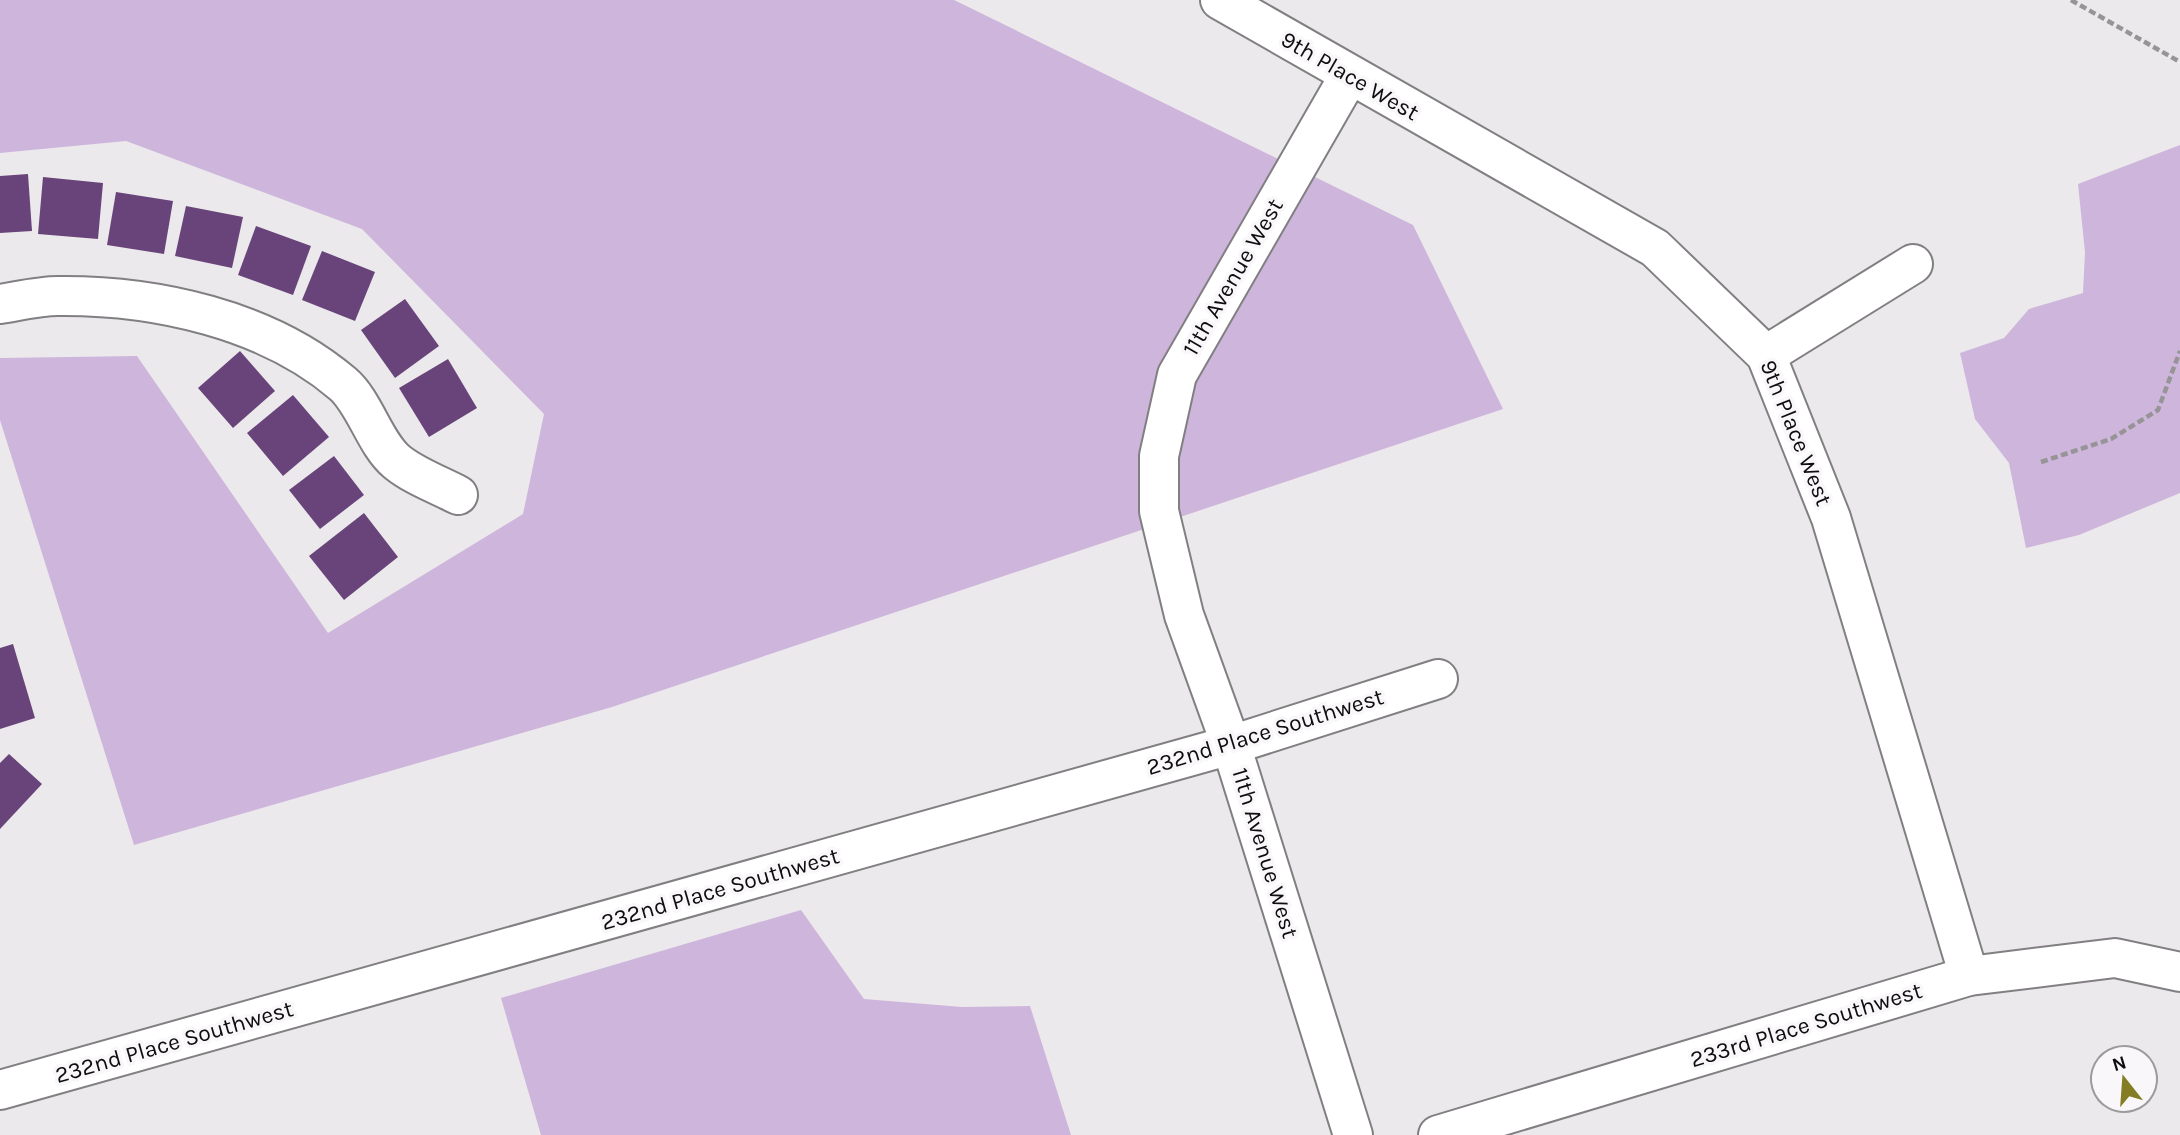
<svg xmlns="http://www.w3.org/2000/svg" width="2180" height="1135" viewBox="0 0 2180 1135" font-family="Karla,sans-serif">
	<rect width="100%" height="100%" fill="#ece9ed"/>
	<g fill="#ceb5db">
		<polygon points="0,0 954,0 1413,225 1503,409 612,707 134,845 0,420 0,358 137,356 328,633 523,514 544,414 362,229 126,141 0,153"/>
		<polygon points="2180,145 2180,493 2079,535 2026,548 2009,463 1975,419 1960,353 2004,338 2029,309 2083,293 2085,252 2078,184"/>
		<polygon points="801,910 864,999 962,1007 1030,1006 1071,1135 541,1135 501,998"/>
	</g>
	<g fill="#69447a">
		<polygon points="28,174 32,231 0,233 0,176"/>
		<polygon points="43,177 103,183 98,239 38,234"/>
		<polygon points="116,192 173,201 164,254 107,245"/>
		<polygon points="186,206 243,217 232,268 175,256"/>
		<polygon points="256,226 311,246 293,295 238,275"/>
		<polygon points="322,251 375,272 355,321 302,300"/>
		<polygon points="405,299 439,346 395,378 361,330"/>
		<polygon points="240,351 275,391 233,428 198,388"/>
		<polygon points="448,359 477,408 429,437 399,388"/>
		<polygon points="293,395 329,437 283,476 247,433"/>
		<polygon points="334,456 364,495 320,529 289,490"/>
		<polygon points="364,513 398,557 344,600 309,556"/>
		<polygon points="13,644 35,718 0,729 0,648"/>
		<polygon points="9,754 42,784 0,829 0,763"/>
	</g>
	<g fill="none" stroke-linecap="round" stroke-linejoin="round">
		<defs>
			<g id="minor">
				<polyline points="1220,0 1655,248 1766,355 1831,518 1969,976"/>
				<polyline points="1349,76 1177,375 1159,456 1159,511 1184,615 1231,745 1353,1135"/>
				<path d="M 0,304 C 19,301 39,296 58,296 C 155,295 267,319 343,384 C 365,403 375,444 397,462 C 414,476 439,485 458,495"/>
				<polyline points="1766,355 1913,264"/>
				<polyline points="0,1090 1231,745 1438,679"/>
				<polyline points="1438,1135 1969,976 2115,958 2180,972"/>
			</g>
		</defs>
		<use href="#minor" stroke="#817f82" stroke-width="42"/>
		<g stroke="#969497" stroke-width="4.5" stroke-dasharray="7 3.5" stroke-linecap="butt">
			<polyline points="2071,0 2180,62"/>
			<polyline points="2041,462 2111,439 2158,410 2180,351"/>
		</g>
		<use href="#minor" stroke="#fff" stroke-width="38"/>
	</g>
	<g text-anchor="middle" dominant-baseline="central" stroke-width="7" stroke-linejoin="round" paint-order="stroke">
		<g font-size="23" fill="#0f0e0f" stroke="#f9f7fa">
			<text transform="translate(1350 76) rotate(30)">9th Place West</text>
			<text transform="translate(1233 277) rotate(-60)">11th Avenue West</text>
			<text transform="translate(1796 433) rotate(68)">9th Place West</text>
			<text transform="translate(1265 732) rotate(-17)">232nd Place Southwest</text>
			<text transform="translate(1265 853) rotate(73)">11th Avenue West</text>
			<text transform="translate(720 889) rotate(-16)">232nd Place Southwest</text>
			<text transform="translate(1806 1025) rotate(-17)">233rd Place Southwest</text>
			<text transform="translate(174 1042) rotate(-16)">232nd Place Southwest</text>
		</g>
	</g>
	<g transform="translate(2124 1079) rotate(343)"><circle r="33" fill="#f9f7fa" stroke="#9b9a9c" stroke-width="2"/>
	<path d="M0-5L12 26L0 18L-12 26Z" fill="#847d23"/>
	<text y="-10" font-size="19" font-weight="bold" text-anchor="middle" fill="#0f0e0f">N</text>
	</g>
</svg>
